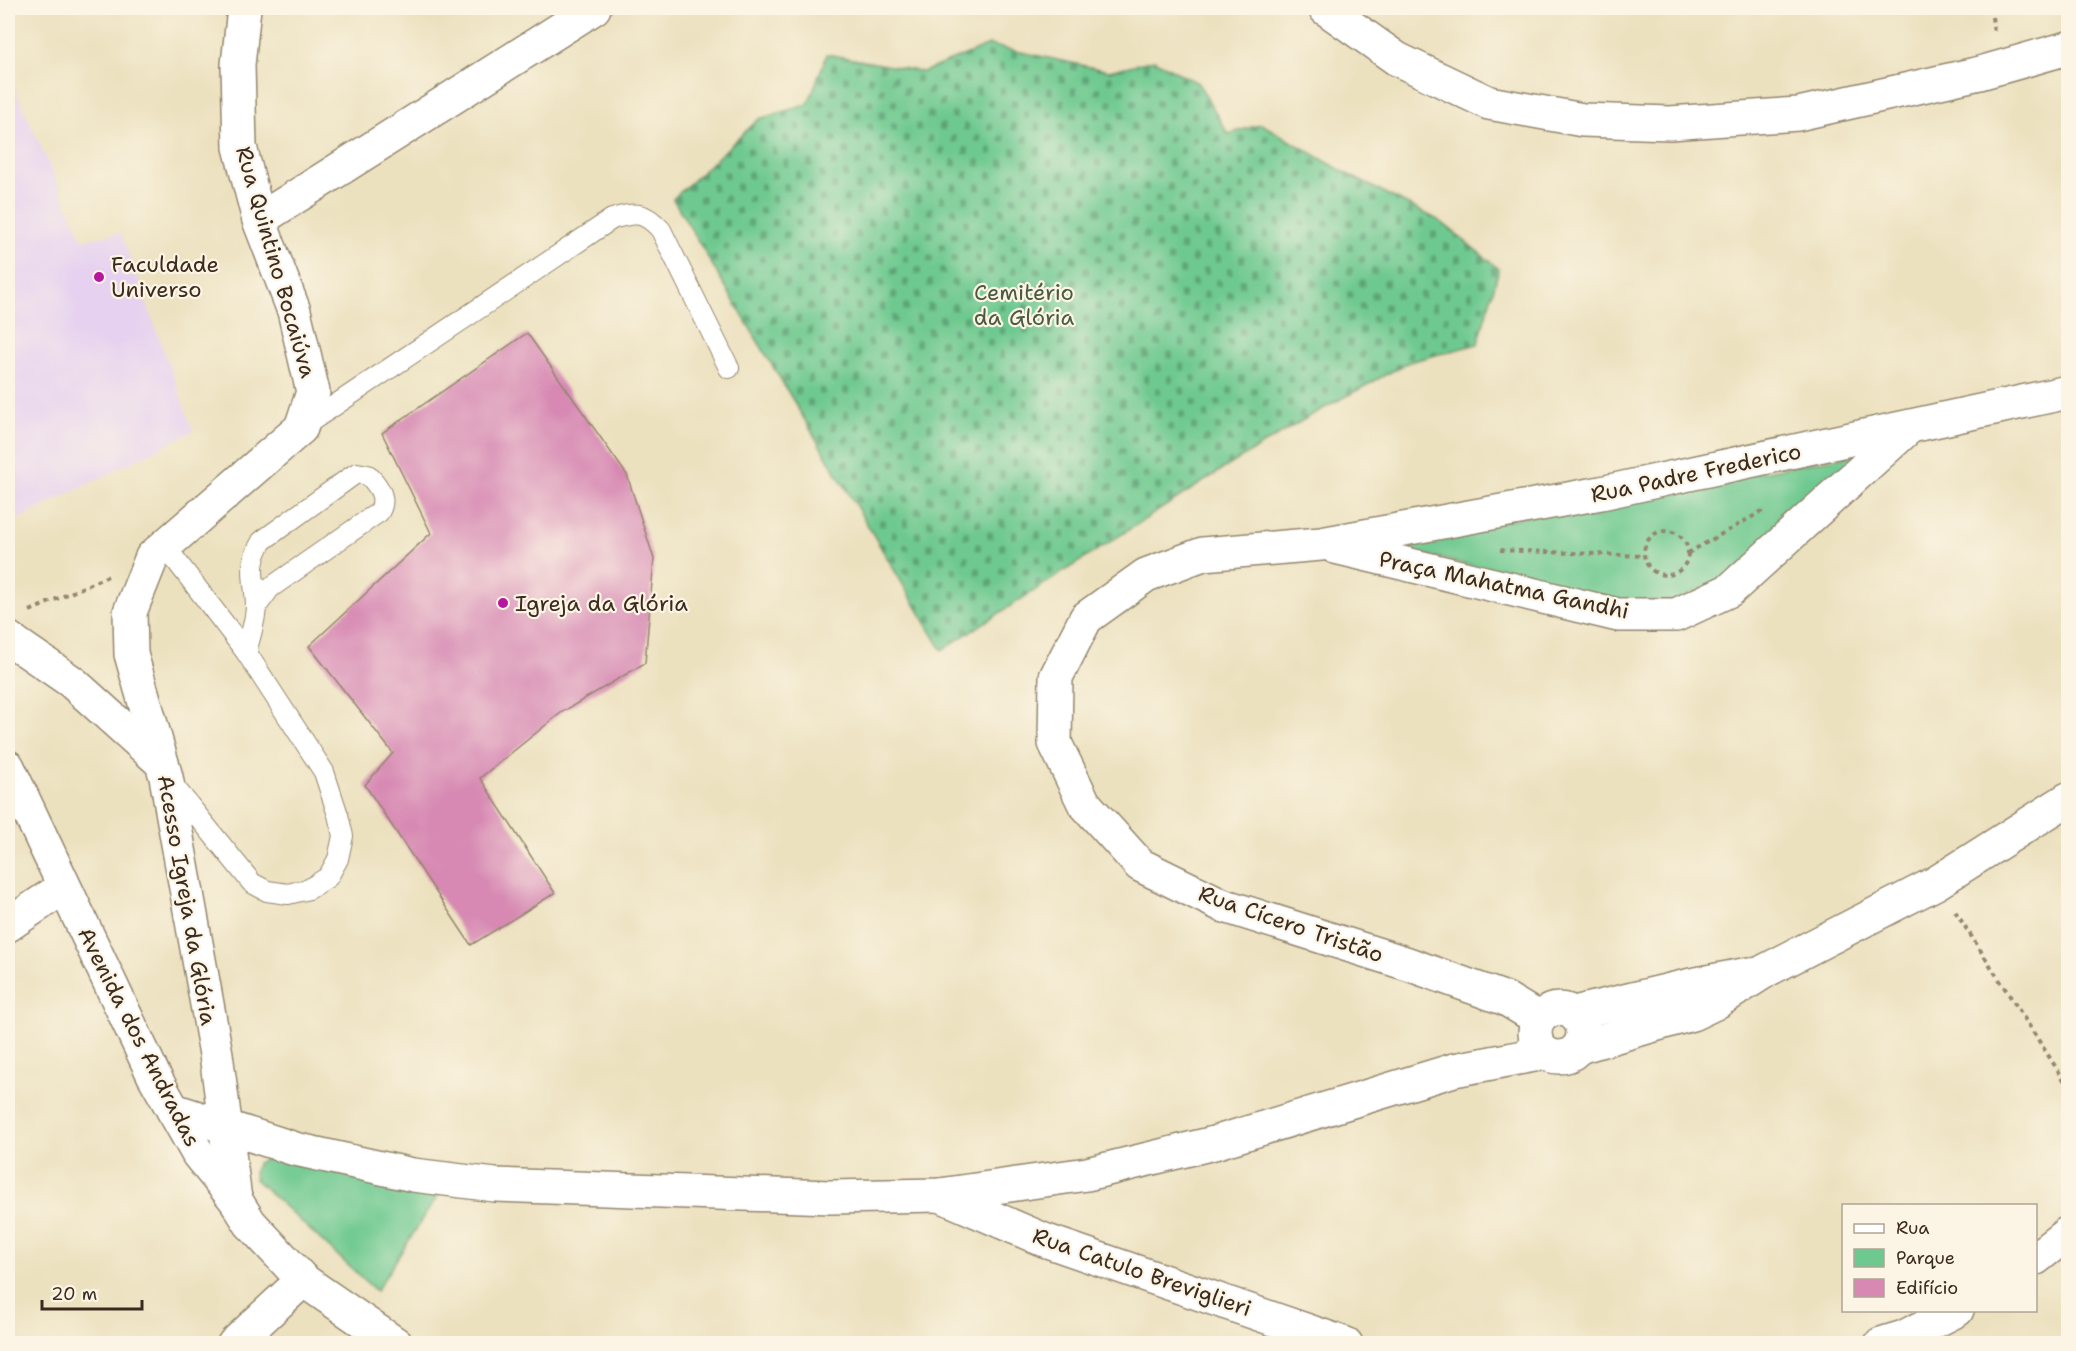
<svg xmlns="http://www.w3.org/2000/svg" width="2076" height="1351" viewBox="0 0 2076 1351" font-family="'Shantell Sans',sans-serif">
	<defs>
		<pattern id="cemetery-stones" width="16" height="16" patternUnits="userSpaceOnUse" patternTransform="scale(1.5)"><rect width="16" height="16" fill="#6ec990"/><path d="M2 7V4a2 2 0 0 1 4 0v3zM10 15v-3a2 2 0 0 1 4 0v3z" fill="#5ca375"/></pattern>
	</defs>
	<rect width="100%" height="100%" fill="#fcf5e5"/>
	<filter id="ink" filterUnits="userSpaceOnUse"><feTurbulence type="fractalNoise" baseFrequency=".0167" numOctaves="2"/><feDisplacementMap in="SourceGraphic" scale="12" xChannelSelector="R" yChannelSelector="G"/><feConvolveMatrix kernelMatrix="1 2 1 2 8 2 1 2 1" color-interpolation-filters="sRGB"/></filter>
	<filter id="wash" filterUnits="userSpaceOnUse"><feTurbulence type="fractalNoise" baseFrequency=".008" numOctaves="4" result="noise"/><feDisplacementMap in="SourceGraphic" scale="24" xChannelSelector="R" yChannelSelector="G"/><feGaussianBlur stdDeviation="1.35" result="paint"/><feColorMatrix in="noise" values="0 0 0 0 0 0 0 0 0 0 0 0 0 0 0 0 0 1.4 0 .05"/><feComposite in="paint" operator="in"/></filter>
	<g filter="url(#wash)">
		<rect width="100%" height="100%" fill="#ece1bf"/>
		<polygon fill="#e6d2f0" points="8,74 83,240 121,233 193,431 8,524"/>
		<polygon fill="url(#cemetery-stones)" stroke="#547a57" stroke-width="1.5" points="989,45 1109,71 1154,60 1198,83 1228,134 1262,124 1349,175 1440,221 1499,269 1478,344 1409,362 1308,417 1223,469 942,650 673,199 759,119 808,104 827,54 923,72"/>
		<g fill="#6ec990" stroke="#547a57" stroke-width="1.5">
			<polygon points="1867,452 1724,580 1674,601 1622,602 1379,544"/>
			<polygon points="268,1158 441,1191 376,1291 255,1179 254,1173 257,1163"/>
		</g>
		<g id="blocks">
			<polygon fill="#d789b3" points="527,333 627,475 654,559 645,663 562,712 480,778 555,893 471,945 365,785 393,753 309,646 431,533 382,433"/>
		</g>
	</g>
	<g filter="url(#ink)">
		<use href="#blocks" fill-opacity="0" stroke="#94866e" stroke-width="1.5"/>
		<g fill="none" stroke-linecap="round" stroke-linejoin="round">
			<defs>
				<g id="lane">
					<path d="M 301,428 L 612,219 C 636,212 644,211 661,230 L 729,368"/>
					<polyline points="165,546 246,652 324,772 338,815 343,836 338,859 328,877 309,889 288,894 267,891 252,883 172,784"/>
					<path d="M 246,652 C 250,637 256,620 256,605 C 255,579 247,566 262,541 L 352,476 L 357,473 L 368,475 C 378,485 388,498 379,512 L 270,588 L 256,607"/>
				</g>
				<g id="street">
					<polyline points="1325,8 1397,59 1489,103 1583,120 1670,123 1798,114 1980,73 2068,48"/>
					<polyline points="259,220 594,8"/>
					<polyline points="1335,547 1618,615 1676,615 1730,590 1907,429"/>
					<polyline points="8,638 72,682 162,763"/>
					<polyline points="8,925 64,887"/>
					<polyline points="1539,1019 1506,999 1408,964 1222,905 1140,865 1084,803 1055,743 1056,677 1086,618 1146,575 1203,554 1321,544 1601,493 2068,392"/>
					<polyline points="940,1195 1044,1240 1346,1344"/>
					<polyline points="235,1199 216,1054 166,777 131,654 130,612 152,557 301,428 313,392 294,311 259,220 240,147 238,65 244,8"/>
					<polyline points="2036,1258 2068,1233"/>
					<polyline points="234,1344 303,1280"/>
					<polyline points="1881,1344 1904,1337 1957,1310"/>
				</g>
				<g id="secondary">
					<polyline points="8,767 154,1076 198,1154 235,1199 250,1223 303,1280 396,1344"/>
					<circle cx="1559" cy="1033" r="24"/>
					<polyline points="1574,1013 1691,985 1749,974"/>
					<polyline points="1579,1047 1692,1014 1715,1003 1765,971 1936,883 2068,799"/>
					<polyline points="173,1110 295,1149 413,1175 495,1185 830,1197 940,1195 1087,1174 1214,1143 1454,1070 1545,1053"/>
				</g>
			</defs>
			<use href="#lane" stroke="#94866e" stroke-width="22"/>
			<use href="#street" stroke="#94866e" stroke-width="36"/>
			<use href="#secondary" stroke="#94866e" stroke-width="36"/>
			<g stroke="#94866e" stroke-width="4" stroke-dasharray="4.5 4.5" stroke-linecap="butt">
				<polyline points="1991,8 1994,34"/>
				<circle cx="1666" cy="553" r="22"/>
				<polyline points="1500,550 1643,556"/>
				<polyline points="1688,553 1766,509"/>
				<polyline points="30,611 108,576"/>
				<polyline points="1955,911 2068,1086"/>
			</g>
			<use href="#lane" stroke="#fff" stroke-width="20"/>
			<use href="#street" stroke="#fff" stroke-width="33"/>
			<use href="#secondary" stroke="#fff" stroke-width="33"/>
		</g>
	</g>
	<g fill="#b5179e" stroke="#fcf5e5" stroke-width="2">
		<circle cx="99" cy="277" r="6"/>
		<circle cx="503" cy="603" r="6"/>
	</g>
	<g text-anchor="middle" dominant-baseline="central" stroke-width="4.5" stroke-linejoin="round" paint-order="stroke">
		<g font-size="22" fill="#3b2a1e" stroke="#fcf5e5">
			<text transform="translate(276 262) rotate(74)">Rua Quintino Bocaiúva</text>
			<text transform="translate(1696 473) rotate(-12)">Rua Padre Frederico</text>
			<text transform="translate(1504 585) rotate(12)">Praça Mahatma Gandhi</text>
			<text transform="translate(187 900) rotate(80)">Acesso Igreja da Glória</text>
			<text transform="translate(1291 924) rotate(19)">Rua Cícero Tristão</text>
			<text transform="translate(139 1037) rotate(63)">Avenida dos Andradas</text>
			<text transform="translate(1142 1272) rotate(19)">Rua Catulo Breviglieri</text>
		</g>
		<g font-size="22" fill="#3b2a1e" stroke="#fcf5e5" text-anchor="start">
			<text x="111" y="264">Faculdade<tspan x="111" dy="25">Universo</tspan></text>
			<text x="515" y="603">Igreja da Glória</text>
		</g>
		<g font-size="22" fill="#4a5a40" stroke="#fcf5e5">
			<text x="1024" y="292">Cemitério<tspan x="1024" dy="25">da Glória</tspan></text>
		</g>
	</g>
	<rect width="2076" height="1351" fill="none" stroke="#fcf5e5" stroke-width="30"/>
	<rect x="1842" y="1204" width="195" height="108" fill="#fcf5e5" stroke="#afa495" stroke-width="1.5"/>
	<rect x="1854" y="1224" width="30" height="9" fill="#ffffff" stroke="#afa495" stroke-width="1.5"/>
	<text x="1896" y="1234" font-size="18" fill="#3b2a1e">Rua</text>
	<rect x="1854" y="1249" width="30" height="18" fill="#6ec990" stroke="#afa495" stroke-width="1.5"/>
	<text x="1896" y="1264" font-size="18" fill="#3b2a1e">Parque</text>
	<rect x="1854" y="1279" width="30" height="18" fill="#d789b3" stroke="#afa495" stroke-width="1.5"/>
	<text x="1896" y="1294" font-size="18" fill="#3b2a1e">Edifício</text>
	<path d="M42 1300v9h100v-9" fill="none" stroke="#3b2a1e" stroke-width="3"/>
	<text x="51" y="1300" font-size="18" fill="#3b2a1e" stroke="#fcf5e5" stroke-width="4.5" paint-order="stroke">20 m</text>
</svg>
